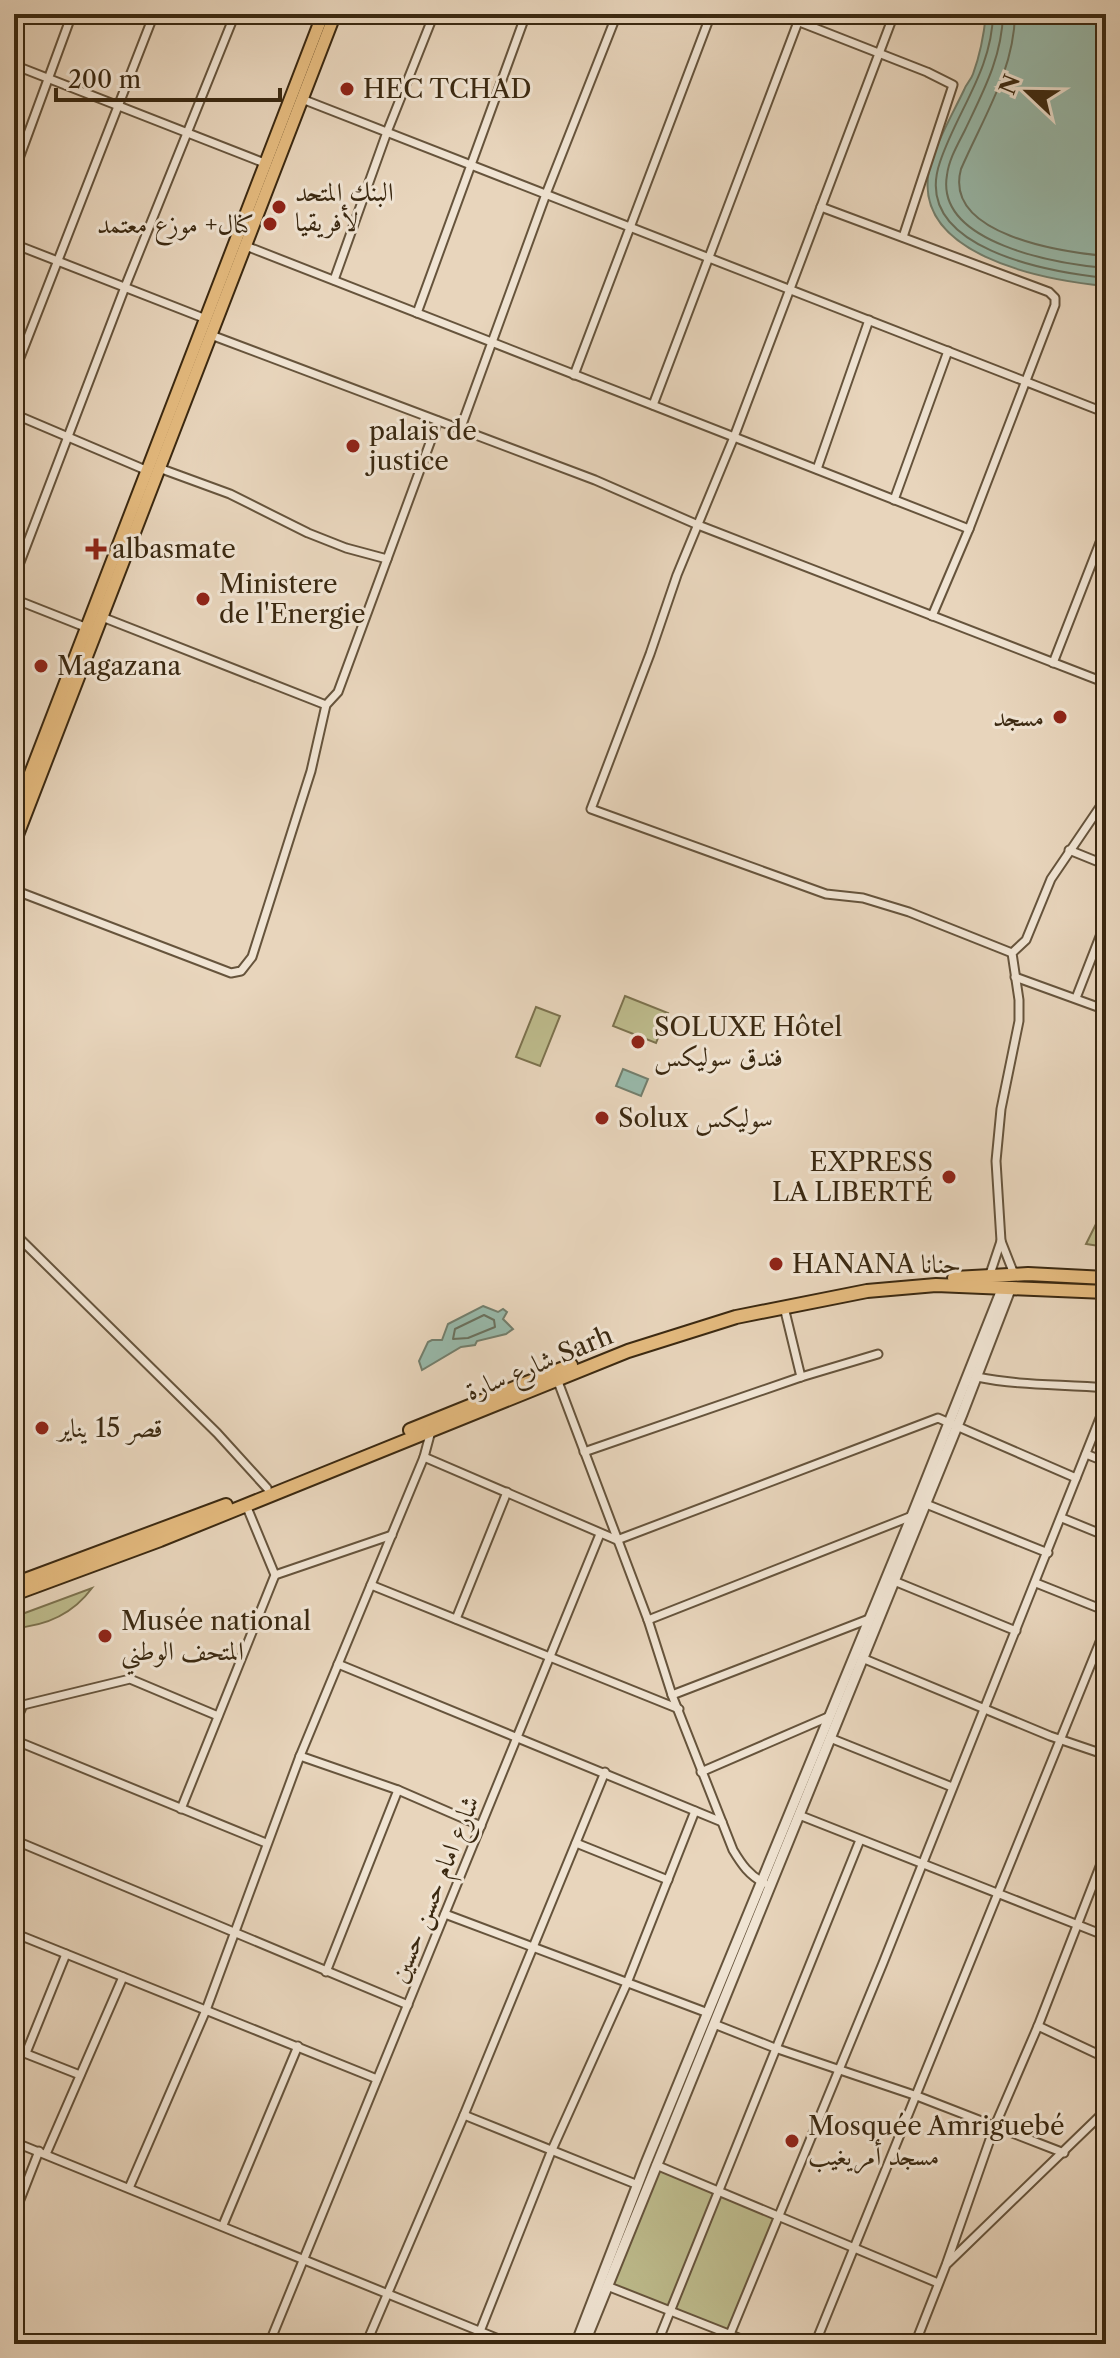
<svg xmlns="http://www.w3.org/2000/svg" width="1120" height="2358" viewBox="0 0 1120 2358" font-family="'Libre Caslon Text',Amiri,serif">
	<rect width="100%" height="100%" fill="#e8d5bc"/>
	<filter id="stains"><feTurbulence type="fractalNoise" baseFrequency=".0025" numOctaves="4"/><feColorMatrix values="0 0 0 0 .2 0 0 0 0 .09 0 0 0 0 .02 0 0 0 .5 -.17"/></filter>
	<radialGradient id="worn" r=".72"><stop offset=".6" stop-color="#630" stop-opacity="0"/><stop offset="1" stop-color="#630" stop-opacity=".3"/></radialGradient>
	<g fill="#bdbb8c" stroke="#7c724e" stroke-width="2">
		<polygon points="625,996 668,1013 656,1043 613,1026"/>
		<polygon points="536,1007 560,1016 540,1066 516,1057"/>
		<polygon points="1103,1210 1106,1210 1106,1247 1086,1244"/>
		<path d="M 92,1588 C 73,1614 45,1626 14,1628 L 14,1617 Z"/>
		<polygon points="656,2165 777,2215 730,2334 607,2286"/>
	</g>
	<g fill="#98b9aa" stroke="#737f6d" stroke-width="2">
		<path d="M 986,14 L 1106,14 L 1106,286 C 1044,280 904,255 931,162 C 939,137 953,113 964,90 C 966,84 971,80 973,74 C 980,55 984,34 986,14 Z"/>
		<polygon points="623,1069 648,1079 641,1096 616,1086"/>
		<polygon points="483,1306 498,1312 503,1309 507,1312 503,1319 513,1329 506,1334 477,1341 475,1345 461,1347 422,1370 419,1361 428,1342 432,1340 442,1340 448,1324"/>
	</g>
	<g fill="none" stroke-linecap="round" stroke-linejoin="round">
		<g stroke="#6a715e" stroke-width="2">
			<path d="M 993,14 C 992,70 957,111 940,162 C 910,249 1050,272 1106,278"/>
			<path d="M 1003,14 C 1002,57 983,92 965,130 C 958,144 949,159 947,175 C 935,244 1059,264 1106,268"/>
			<path d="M 1015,14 C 1014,71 983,118 961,169 C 943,235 1062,252 1106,256"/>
			<polygon points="484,1315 494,1320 495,1327 468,1338 453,1339 455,1329"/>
		</g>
		<defs>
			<g id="minor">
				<polyline points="779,14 927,72 953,85 903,237"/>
				<polyline points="894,14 734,437 677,575 650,654 591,809 826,894 863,898 909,912 1012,953"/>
				<polyline points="14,65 267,164"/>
				<polyline points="302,99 1106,413"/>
				<polyline points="14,172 72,14"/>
				<polyline points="821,207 1049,292 1055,298 1055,305 969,529 932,616"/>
				<polyline points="14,244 206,319"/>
				<polyline points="246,246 969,529"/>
				<polyline points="334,280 387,132 434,14"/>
				<polyline points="417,313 526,14"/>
				<polyline points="211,335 595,480 698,525 1106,683"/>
				<polyline points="14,373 154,14"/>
				<polyline points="574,375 711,14"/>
				<polyline points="653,405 801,14"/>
				<polyline points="14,414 148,471"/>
				<polyline points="460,430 546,194 617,14"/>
				<polyline points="159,468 230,494 308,533 346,548 387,559"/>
				<polyline points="817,469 869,320"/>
				<polyline points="894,500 948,351"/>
				<polyline points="14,578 125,287 235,14"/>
				<polyline points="14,599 90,629"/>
				<polyline points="102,617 326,705"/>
				<polyline points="1053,663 1106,527"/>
				<polyline points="1069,850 1106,865"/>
				<polyline points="14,890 231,973 241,971 252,957 311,771 326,705 338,692 438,421"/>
				<polyline points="1015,977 1106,1010"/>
				<polyline points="1076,998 1106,921"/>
				<polyline points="14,1233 217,1433 267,1488"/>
				<polyline points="990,1274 1001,1241"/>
				<polyline points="1014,1274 1001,1241 996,1161 1001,1109 1019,1021 1019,1000 1012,953 1026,940 1051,879 1106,798"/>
				<polyline points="784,1307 801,1377"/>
				<path d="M 977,1377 C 1021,1386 1062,1384 1106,1388"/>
				<path d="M 557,1379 L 648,1620 L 672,1695 L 733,1850 C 742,1865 749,1875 764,1883"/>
				<polyline points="584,1452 801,1377 878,1354"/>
				<polyline points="1086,1454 1106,1462"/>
				<polyline points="424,1457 617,1540 938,1418 1076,1478"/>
				<polyline points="926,1504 1048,1553"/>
				<polyline points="1062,1518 1106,1536"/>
				<polyline points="275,1575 392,1535"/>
				<polyline points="894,1581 1016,1631"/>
				<polyline points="1036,1583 1106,1611"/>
				<polyline points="371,1585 679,1709"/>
				<polyline points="456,1619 507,1492"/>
				<polyline points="648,1620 912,1516"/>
				<polyline points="862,1658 1050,1736 1106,1755"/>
				<polyline points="338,1664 722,1822"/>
				<polyline points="672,1695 869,1619"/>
				<polyline points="14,1725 23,1705 130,1679 218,1716"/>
				<polyline points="830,1738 952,1787"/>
				<polyline points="14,1740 266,1843"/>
				<polyline points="300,1756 398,1790 481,1826"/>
				<polyline points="701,1772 828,1717"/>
				<polyline points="181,1809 275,1575 246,1505"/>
				<polyline points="799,1815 1106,1936"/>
				<polyline points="14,1840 408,2005"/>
				<polyline points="576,1843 668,1880"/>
				<polyline points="445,1914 708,2013"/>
				<polyline points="14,1933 377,2079"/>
				<polyline points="326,1972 398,1790"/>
				<polyline points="714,2024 775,2048 917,2096 1064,2153"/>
				<polyline points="1038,2026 1106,2058"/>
				<polyline points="14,2049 80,2075"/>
				<polyline points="26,2053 66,1954"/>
				<polyline points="464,2115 638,2185"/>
				<polyline points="14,2142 511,2344"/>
				<polyline points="46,2154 123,1977"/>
				<polyline points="656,2165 938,2283"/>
				<polyline points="129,2188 206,2010 300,1756 424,1457 431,1431"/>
				<polyline points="14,2215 39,2151"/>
				<polyline points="223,2225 298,2046"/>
				<polyline points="948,2263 1106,2110"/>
				<polyline points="607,2286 754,2344"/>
				<polyline points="269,2344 600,1534"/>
				<polyline points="366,2344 464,2115 605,1772"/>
				<polyline points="475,2344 551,2152 627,1983 695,1811"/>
				<polyline points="657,2344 860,1840"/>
				<polyline points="726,2344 883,1963 1106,1403"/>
				<polyline points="815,2344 1106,1627"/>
				<polyline points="915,2344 946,2265 994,2128 1038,2026 1106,1851"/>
			</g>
			<g id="tertiary">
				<polyline points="576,2344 646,2163 912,1516 1003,1287"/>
				<polyline points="584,2344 962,1414 1011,1287"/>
			</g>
			<g id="primary">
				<polyline points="14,816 323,14"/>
				<polyline points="14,844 335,14"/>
			</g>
			<g id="trunk">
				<polyline points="954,1278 1028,1274 1106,1278"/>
				<polyline points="410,1430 571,1365"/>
				<polyline points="14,1584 226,1505"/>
				<polyline points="14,1594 160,1540 628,1351 736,1317 867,1291 936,1285 1106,1292"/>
			</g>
		</defs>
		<use href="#minor" stroke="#66543c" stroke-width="11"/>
		<use href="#tertiary" stroke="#66543c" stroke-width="13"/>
		<use href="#primary" stroke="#3b2911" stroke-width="15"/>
		<use href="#trunk" stroke="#3b2911" stroke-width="16"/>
		<use href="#minor" stroke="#f0e4d3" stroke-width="7"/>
		<use href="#tertiary" stroke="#f0e4d3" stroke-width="9"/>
		<use href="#primary" stroke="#e4ba7e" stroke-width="11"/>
		<use href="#trunk" stroke="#e4ba7e" stroke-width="12"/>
	</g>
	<g fill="#8f2418" stroke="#f0e4d3" stroke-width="3">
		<circle cx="347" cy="89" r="8"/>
		<circle cx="279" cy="207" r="8"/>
		<circle cx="270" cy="224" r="8"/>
		<circle cx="353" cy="446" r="8"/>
		<path d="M92 537h8v8h8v8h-8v8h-8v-8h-8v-8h8z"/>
		<circle cx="203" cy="599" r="8"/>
		<circle cx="41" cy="666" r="8"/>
		<circle cx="1060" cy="717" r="8"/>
		<circle cx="638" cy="1042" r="8"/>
		<circle cx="602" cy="1118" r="8"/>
		<circle cx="949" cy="1177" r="8"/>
		<circle cx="776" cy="1264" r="8"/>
		<circle cx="42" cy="1428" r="8"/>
		<circle cx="105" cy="1636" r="8"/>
		<circle cx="792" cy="2141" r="8"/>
	</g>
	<g text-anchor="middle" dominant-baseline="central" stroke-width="6" stroke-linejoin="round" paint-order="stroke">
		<g font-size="26" fill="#3b2911" stroke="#f0e4d3" text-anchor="start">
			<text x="363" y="89">HEC TCHAD</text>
			<text x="295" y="192">البنك المتحد<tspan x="295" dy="30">لأفريقيا</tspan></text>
			<text x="254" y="224" text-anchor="end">كنال+ موزع معتمد</text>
			<text x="369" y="431">palais de<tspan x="369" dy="30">justice</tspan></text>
			<text x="112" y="549">albasmate</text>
			<text x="219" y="584">Ministere<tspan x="219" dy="30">de l'Energie</tspan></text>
			<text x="57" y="666">Magazana</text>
			<text x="1044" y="717" text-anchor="end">مسجد</text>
			<text x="654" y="1027">SOLUXE Hôtel<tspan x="654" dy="30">فندق سوليكس</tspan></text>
			<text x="618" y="1118">Solux سوليكس</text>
			<text x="933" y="1162" text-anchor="end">EXPRESS<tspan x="933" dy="30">LA LIBERTÉ</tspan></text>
			<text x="792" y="1264">HANANA حنانا</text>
			<text x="58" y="1428">قصر 15 يناير</text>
			<text x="121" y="1621">Musée national<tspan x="121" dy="30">المتحف الوطني</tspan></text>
			<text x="808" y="2126">Mosquée Amriguebé<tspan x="808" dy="30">مسجد أمريغيب</tspan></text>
		</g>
		<g font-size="26" fill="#3b2911" stroke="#f0e4d3">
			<text transform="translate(539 1363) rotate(-22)">شارع سارة Sarh</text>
			<text transform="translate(434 1889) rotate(-68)">شارع امام حسن حسين</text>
		</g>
	</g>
	<rect width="1120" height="2358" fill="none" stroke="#e8d5bc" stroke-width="48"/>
	<rect x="16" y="16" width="1088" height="2326" fill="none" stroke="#3b2911" stroke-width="4"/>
	<rect x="24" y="24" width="1072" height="2310" fill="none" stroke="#3b2911" stroke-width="2"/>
	<g transform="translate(1028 92) rotate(292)" stroke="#f0e4d3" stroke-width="6" paint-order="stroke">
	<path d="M0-6L14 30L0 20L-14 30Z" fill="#3b2911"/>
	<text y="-12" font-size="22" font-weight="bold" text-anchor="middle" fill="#3b2911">N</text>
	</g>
	<path d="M56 88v12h224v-12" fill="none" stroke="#3b2911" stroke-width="4"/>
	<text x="68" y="88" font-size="24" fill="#3b2911" stroke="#f0e4d3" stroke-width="6" paint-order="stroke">200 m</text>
	<rect width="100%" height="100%" filter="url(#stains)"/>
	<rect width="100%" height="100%" fill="url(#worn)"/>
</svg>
